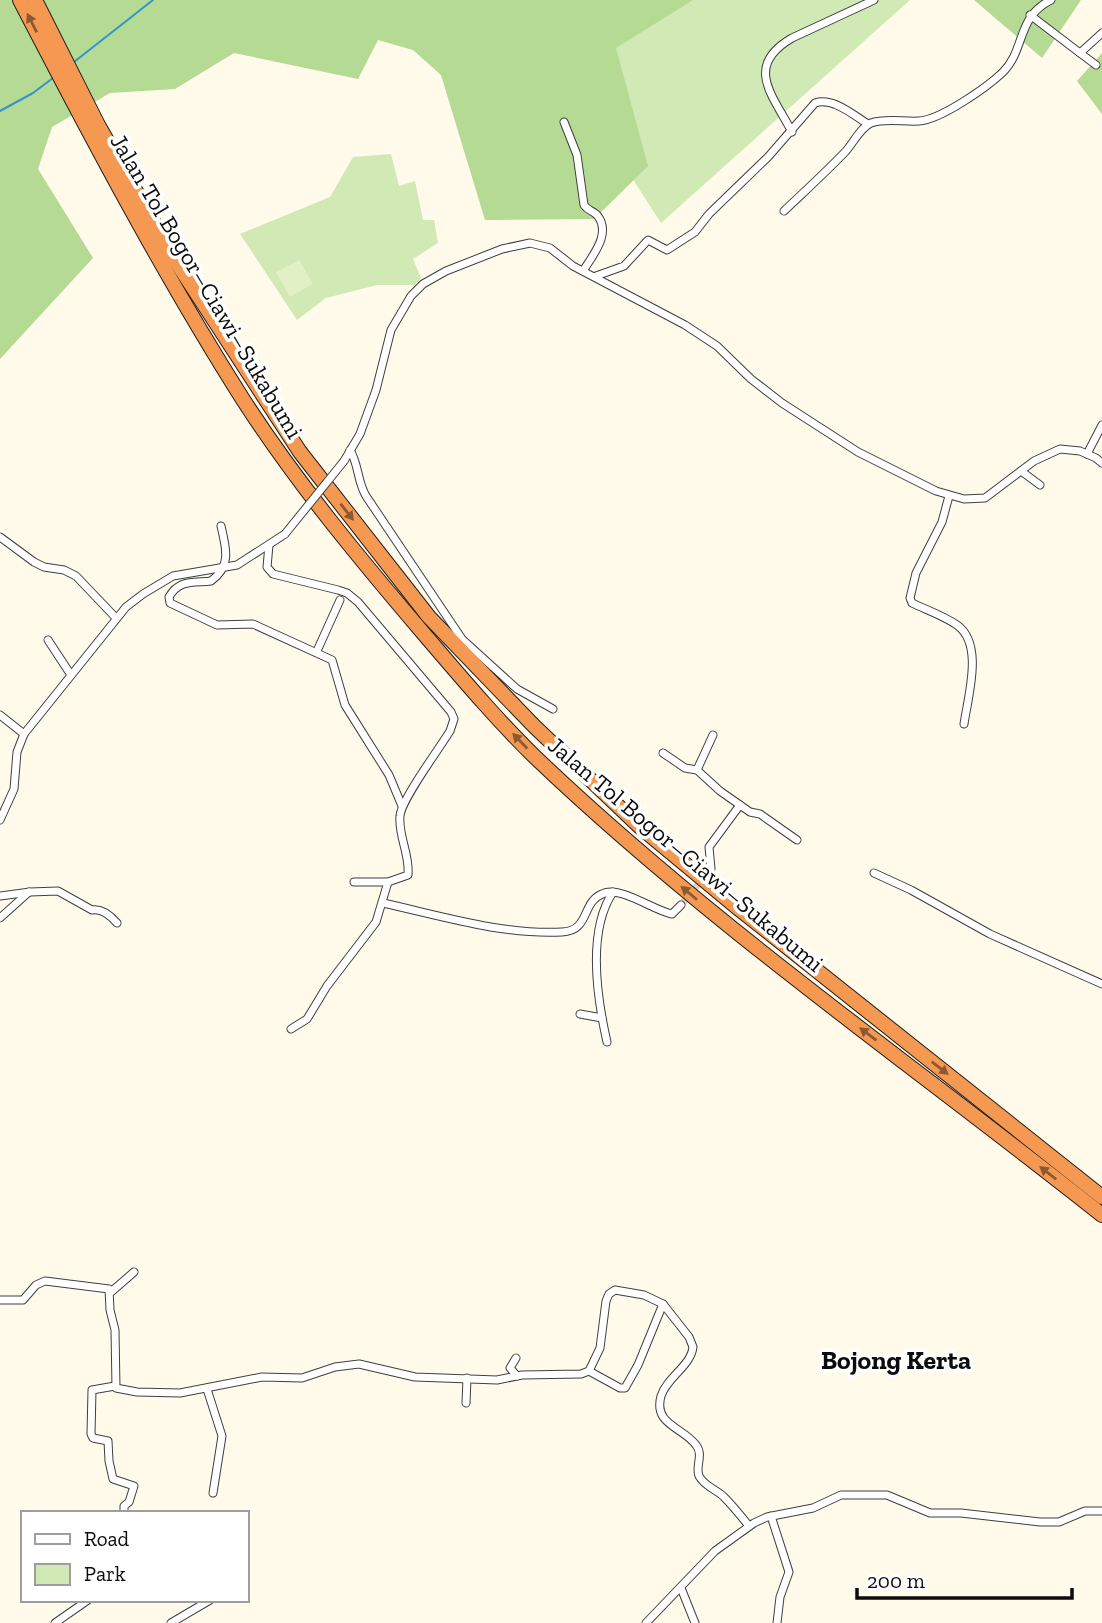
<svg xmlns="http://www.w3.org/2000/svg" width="1102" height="1623" viewBox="0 0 1102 1623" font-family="'Zilla Slab',serif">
	<rect width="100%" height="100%" fill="#fffaea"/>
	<g fill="#d1e9b4">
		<polygon points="625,0 910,0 661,223 545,43"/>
		<polygon points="391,154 399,186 415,181 423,220 434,220 438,243 413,259 421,278 415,285 377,285 326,298 297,320 240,234 330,197 353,157"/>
	</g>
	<g fill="#b4da93">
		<polygon points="0,0 693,0 616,48 648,166 594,219 485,220 441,75 413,50 378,40 358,79 234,53 175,89 110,93 52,127 38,169 93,258 0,359"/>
		<polygon points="974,0 1081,0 1042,58"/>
		<polygon points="1102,53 1102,114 1077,81"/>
	</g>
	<polygon fill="#e2f0c6" points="299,260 313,284 290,297 276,272"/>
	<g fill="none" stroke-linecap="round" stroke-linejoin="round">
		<g stroke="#3594ce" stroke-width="2">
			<polyline points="74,62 153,0"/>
			<polyline points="0,111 33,93 53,78"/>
		</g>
		<polyline stroke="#dbd6c9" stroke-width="7" stroke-dasharray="7 3.5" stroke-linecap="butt" points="681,905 704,877"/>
		<defs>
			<g id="street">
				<polyline points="1030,15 1080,53 1102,33"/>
				<polyline points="1080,53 1096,65"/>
				<path d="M 564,122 L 577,155 L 584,205 C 588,211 592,210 597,215 C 612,233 593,255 583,271"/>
				<path d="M 792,132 C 772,94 744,66 792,38 L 874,0"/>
				<path d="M 784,211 C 805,191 826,172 846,151 C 853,143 861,127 871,123 C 885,118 904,122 919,121 C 940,120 986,88 1002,73 C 1026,50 1016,17 1051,0"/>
				<path d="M 596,276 L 624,266 L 648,240 L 667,250 L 695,232 L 709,214 L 768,157 L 815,103 C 833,97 853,115 868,124"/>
				<path d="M 350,450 C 359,465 357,481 366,496 L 462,639 L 517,689 L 553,709"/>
				<polyline points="1087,454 1102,425"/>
				<polyline points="344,461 360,434 376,390 391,330 411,296 423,284 446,271 502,249 530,243 550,248 573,266 685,325 717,346 751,379 782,403 858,452 936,491 964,499 985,498 1034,461 1060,449 1080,451 1096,458 1102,463"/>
				<polyline points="1021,471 1040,485"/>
				<path d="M 949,496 L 942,522 L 916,573 L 910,598 L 912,603 C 927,610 944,616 957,625 C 984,644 968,696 964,724"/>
				<path d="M 221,526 C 226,548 232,566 211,581 C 194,583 179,579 169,597 L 170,603 L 217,625 L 253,624 L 332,660 L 345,705 L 389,775 L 402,806"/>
				<polyline points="0,537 34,562 44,567 64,570 76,576 116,618"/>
				<path d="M 269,545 L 267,567 L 273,574 L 338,590 L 347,593 L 358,602 L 451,712 L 454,719 L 450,731 C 439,749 401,800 400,816 C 398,836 410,854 408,875 L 388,882 L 376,922 L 327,986 L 307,1019 L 291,1029"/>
				<polyline points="48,640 71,675"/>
				<polyline points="317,651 340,600"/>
				<polyline points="0,715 24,734"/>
				<polyline points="663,753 685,768 697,770 720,791 750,812 760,814 797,840"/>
				<polyline points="697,770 713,735"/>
				<polyline points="0,820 14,789 17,752 24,734 126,607 143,594 173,576 237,565 285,534"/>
				<polyline points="711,869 709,847 740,805"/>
				<polyline points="874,873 911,890 990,934 1102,984"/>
				<polyline points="354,882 388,882"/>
				<path d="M 0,896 L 30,892 L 58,891 L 92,910 C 102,908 111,916 117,923"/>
				<path d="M 383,903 C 442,916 502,935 562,932 C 590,931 581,903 602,894 C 620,885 652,910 672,914 L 681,905"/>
				<polyline points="0,918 29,892"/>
				<polyline points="580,1014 602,1018"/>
				<path d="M 607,1042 C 597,998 587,931 613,892"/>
				<polyline points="111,1292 134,1272"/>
				<path d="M 0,1300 L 23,1300 L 36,1285 L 45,1281 L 109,1289 L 110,1310 L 115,1330 L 116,1388 L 137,1392 L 180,1393 L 262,1377 L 302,1378 L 335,1367 L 359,1364 L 415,1377 L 497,1380 L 522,1375 L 581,1374 L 589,1371 L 600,1348 L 606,1301 L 609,1294 L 615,1290 L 644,1295 L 663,1304 L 689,1337 L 693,1347 C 691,1366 667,1377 661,1396 C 653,1425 683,1427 696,1445 C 704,1455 695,1466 699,1476 C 704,1486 717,1490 724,1497 C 733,1506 741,1516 749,1526"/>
				<polyline points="516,1358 510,1368 517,1376"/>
				<polyline points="589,1371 620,1388 625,1388 638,1365 663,1304"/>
				<polyline points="115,1386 92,1390 91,1434 93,1438 108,1441 109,1461 113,1479 134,1486 129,1502 124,1506 124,1513"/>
				<polyline points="207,1389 222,1436 213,1493"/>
				<polyline points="466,1403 467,1378"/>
				<polyline points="771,1516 789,1572 780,1597 777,1623"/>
				<polyline points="681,1588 695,1623"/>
				<polyline points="55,1623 88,1600"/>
				<polyline points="171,1623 210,1600"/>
				<polyline points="646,1623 715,1551 754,1523 767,1517 813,1508 841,1495 887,1495 930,1513 961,1513 1040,1522 1059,1522 1085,1511 1102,1511"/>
			</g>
			<g id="highway">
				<path d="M 20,0 C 90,135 161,270 242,398 C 296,482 360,559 424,634 C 460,676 496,719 535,757 C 711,925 912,1064 1102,1215"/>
				<polyline points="35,0 98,125 175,260 300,452 429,617 534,726 638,825 738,908 1102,1197"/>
			</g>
		</defs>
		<use href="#street" stroke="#3f3f3f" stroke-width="9"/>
		<use href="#highway" stroke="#1d1d1d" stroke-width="16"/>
		<use href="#street" stroke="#fff" stroke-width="7"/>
		<use href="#highway" stroke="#f59952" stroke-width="14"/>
		<defs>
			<polyline id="street-bridge" points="285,534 344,461"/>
		</defs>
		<use href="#street-bridge" stroke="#3f3f3f" stroke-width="9" stroke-linecap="butt"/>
		<use href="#street-bridge" stroke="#fff" stroke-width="7"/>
	</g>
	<defs><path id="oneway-solid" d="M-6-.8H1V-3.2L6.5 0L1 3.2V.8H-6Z" transform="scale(1.75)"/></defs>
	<g fill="#8c5a32">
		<use href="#oneway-solid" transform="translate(32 23) rotate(-117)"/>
		<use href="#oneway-solid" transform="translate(347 512) rotate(52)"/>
		<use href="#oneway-solid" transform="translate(520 741) rotate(-134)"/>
		<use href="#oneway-solid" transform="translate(689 893) rotate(-140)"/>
		<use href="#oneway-solid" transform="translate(868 1034) rotate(-143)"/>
		<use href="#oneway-solid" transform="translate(940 1068) rotate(38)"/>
		<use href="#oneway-solid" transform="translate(1048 1173) rotate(-142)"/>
	</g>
	<g text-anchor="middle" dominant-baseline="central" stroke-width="7" stroke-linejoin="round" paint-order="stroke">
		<g font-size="24" fill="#0c0c0c" stroke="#fff">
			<text transform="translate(207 286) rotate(59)">Jalan Tol Bogor–Ciawi–Sukabumi</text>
			<text transform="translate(686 854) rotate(40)">Jalan Tol Bogor–Ciawi–Sukabumi</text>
		</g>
		<g font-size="26" font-weight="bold" fill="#0c0c0c" stroke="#fff">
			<text x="896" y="1360">Bojong Kerta</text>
		</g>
	</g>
	<rect x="21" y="1511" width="228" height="91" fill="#ffffff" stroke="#9e9e9e" stroke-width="2"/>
	<rect x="35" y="1534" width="35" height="10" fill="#ffffff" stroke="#9e9e9e" stroke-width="2"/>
	<text x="84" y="1546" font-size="21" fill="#0c0c0c">Road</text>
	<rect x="35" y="1564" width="35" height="21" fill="#d1e9b4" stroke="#9e9e9e" stroke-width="2"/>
	<text x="84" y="1581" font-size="21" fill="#0c0c0c">Park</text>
	<path d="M857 1588v10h215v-10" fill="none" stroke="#0c0c0c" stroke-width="3.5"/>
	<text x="867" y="1588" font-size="21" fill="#0c0c0c" stroke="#ffffff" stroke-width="5" paint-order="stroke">200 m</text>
</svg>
